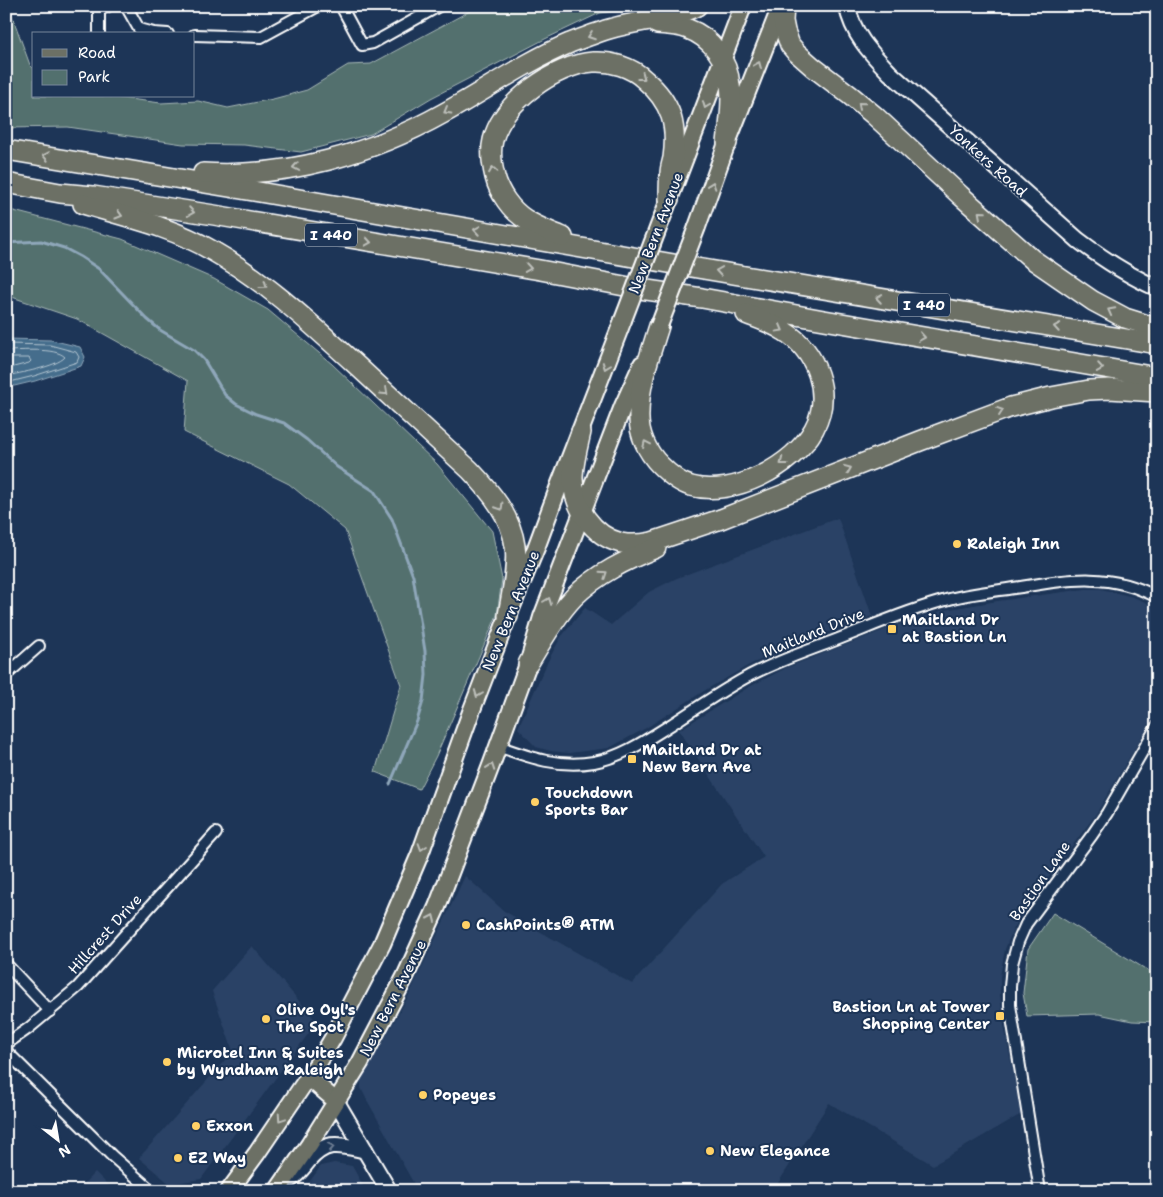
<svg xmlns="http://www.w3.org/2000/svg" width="1163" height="1197" viewBox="0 0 1163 1197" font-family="'Shantell Sans',sans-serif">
	<rect width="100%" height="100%" fill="#1d3557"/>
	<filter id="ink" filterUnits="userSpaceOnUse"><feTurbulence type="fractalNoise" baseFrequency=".02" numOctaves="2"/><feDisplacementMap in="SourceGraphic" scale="10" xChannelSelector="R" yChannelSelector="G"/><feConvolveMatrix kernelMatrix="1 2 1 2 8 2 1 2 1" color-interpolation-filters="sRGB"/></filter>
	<g filter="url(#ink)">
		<g fill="#2b4366">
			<polygon points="838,518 872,616 789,647 751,664 707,689 646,728 609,748 569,753 551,751 536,747 518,728 548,661 561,637 585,608 611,625 649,592 677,578"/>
			<polygon points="1086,589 1101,589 1133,597 1150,604 1157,609 1157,711 1096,814 1023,912 1013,930 1005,949 1000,976 1000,995 1003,1020 1021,1114 933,1165 829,1103 773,1191 418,1191 367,1100 361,1088 361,1076 378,1051 408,997 465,876 504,911 632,984 722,884 764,857 679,730 749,687 786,668 897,625 944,610 998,601"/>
			<polygon points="252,946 317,1022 201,1179 170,1184 139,1158 233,1051 212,991"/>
			<polygon points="334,1163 352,1166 366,1191 303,1191 321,1166"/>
			<polygon points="95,1172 112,1189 121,1185 127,1191 77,1191"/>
		</g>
		<g fill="#52706e" stroke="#a8b8b6">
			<polygon points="479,6 655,6 600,13 545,39 431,98 371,134 301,152 244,145 183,144 68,127 6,128 6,10 10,10 30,65 34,69 34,96 105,96 161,103 198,101 228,108 273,99 307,90 348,65 371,64"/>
			<polygon points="6,209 122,239 214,279 268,310 332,364 437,464 492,531 502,579 497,615 436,756 419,789 375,772 401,685 345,530 289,484 184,432 188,381 77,319 6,295"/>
			<polygon points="1053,913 1157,976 1157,1022 1132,1021 1099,1014 1027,1016 1023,993 1028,949"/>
		</g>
		<polygon fill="#446d8c" stroke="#8fa7ba" points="6,339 51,340 80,347 85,357 81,366 35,381 6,388"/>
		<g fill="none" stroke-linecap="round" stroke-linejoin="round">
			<g stroke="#b4c5d1" stroke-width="1">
				<polyline points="6,344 50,345 76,352 79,357 77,362 34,376 6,383"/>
				<path d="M 6,351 C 21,351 55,347 65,357 C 56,367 20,373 6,376"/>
				<polyline points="6,358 29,358 31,361 29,363 6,369"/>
			</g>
			<polyline stroke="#8fa7ba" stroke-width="3" points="6,243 41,241 64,248 81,257 99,269 147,319 160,330 194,350 204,360 225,395 236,404 256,414 284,423 307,440 337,467 374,491 392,519 413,576 425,651 426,675 423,701 417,721 390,784"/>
			<defs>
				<g id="street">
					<polyline points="126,6 139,29 154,33 168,34"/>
					<polyline points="341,6 362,45 373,43 439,6"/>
					<polyline points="99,34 99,10 108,6"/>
					<polyline points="194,35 261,37 318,6"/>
					<polyline points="6,675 39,646"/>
					<path d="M 498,746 C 531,758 559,768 594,762 C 622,757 648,739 672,724 C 696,708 720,692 745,678 C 774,662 805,652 836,640 C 872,626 908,610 946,600 C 970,593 996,591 1021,587 C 1070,579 1111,572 1157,597"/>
					<polyline points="6,964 50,1011"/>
					<polyline points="6,1044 29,1028 78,987 216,833"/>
					<polyline points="6,1051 112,1156 152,1191"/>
					<polyline points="1040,1191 1010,1005 1010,987 1012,964 1018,942 1026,924 1092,835 1107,813 1157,726"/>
				</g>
				<g id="secondary">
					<path d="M 847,6 C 853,35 870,52 890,73 L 1078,240 C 1103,259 1129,276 1157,288"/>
					<polyline points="336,1101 389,1191"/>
					<path d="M 292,1178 C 298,1174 303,1167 308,1161 C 327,1139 340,1145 365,1150"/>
				</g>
				<g id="primary">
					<polyline points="662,218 743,6"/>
					<polyline points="697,227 727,143 781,6"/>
					<polyline points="309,1078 336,1101"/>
					<polyline points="229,1191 257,1153 320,1060 333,1038 382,944 420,854 471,712 508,616 536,548 559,486 623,320"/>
					<polyline points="277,1191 309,1145 360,1063 405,977 437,907 492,763 528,664 542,617 623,406 642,364"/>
				</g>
				<g id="highway">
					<polyline points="784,6 783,21 785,31 790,45 796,52 813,67 851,96 875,116 960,195 1032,259 1093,301 1125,318 1157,328"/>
					<path d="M 657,24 C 667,25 678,25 688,29 C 711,37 728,61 730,85 C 733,104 729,124 727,143"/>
					<polyline points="6,150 259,192 691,267 1157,344"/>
					<path d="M 203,173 C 287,178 371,154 444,113 C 486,90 525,62 570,43 C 583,38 596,33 609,29 C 639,20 668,20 697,6"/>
					<polyline points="6,183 60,193 93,196 214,215 540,270 640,289 702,298 824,320 1157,377"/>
					<path d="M 83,204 C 126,217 172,227 211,250 C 264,280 308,321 353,362 C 392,398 431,434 470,470 C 491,492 511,516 515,546 C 518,567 511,596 508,616"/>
					<path d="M 563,237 C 550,231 536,227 525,219 C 511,210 499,193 495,177 C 492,165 490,152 493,140 C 503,102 555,65 593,62 C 611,61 632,67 645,80 C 657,90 666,101 671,116 C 675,129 675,144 673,158 C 672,163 670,168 670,173 C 669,181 669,190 669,199"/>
					<path d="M 659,326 C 650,355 639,384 639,414 C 638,433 647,452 660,465 C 669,474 679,483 691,486 C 733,498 794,466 814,429 C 833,394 816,351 784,331 C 772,323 758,319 746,314"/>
					<path d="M 581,432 C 578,446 573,464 573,478 C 573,507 593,536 621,543 C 631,545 642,544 652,542 L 721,519 L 920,441 L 1011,407 L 1051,397 L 1089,390 L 1109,389 L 1157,392"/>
					<path d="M 528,664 C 542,641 556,616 574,597 C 597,574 626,560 656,548"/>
				</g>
			</defs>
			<use href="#street" stroke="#fff" stroke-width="14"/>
			<use href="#secondary" stroke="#fff" stroke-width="19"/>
			<use href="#primary" stroke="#fff" stroke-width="20"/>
			<use href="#highway" stroke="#fff" stroke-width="22"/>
			<use href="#street" stroke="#1d3557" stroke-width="10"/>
			<use href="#secondary" stroke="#1d3557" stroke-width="15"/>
			<use href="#primary" stroke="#6c7065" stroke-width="16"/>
			<use href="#highway" stroke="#6c7065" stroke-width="19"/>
			<defs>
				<g id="primary-bridge">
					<polyline points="623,320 662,218"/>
					<polyline points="659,326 697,227"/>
				</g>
			</defs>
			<use href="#primary-bridge" stroke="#fff" stroke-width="20" stroke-linecap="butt"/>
			<use href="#primary-bridge" stroke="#6c7065" stroke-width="16"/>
		</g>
		<defs><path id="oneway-chevron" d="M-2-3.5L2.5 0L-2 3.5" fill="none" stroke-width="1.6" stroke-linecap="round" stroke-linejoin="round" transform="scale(1.25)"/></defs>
		<g stroke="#bdbfba">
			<use href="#oneway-chevron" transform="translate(591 36) rotate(160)"/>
			<use href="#oneway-chevron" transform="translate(758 65) rotate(-68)"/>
			<use href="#oneway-chevron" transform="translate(642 77) rotate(37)"/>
			<use href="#oneway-chevron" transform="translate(706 105) rotate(111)"/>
			<use href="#oneway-chevron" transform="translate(861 105) rotate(-139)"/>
			<use href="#oneway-chevron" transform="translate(447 111) rotate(150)"/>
			<use href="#oneway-chevron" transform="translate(46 156) rotate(-169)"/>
			<use href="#oneway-chevron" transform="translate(296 167) rotate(170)"/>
			<use href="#oneway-chevron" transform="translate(493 170) rotate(-100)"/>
			<use href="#oneway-chevron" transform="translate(712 185) rotate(-71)"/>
			<use href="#oneway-chevron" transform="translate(191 212) rotate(9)"/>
			<use href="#oneway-chevron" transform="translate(981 214) rotate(-139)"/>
			<use href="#oneway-chevron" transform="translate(119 215) rotate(16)"/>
			<use href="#oneway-chevron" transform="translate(477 230) rotate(-170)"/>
			<use href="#oneway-chevron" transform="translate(368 242) rotate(9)"/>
			<use href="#oneway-chevron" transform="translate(528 268) rotate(9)"/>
			<use href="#oneway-chevron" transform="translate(719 271) rotate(-171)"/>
			<use href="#oneway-chevron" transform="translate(264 285) rotate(36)"/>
			<use href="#oneway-chevron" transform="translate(879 298) rotate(-171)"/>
			<use href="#oneway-chevron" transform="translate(1111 311) rotate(-152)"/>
			<use href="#oneway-chevron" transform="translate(1057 327) rotate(-170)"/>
			<use href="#oneway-chevron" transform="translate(780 329) rotate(29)"/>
			<use href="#oneway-chevron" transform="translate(922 337) rotate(10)"/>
			<use href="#oneway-chevron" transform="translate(606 366) rotate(111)"/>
			<use href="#oneway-chevron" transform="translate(1100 368) rotate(9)"/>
			<use href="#oneway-chevron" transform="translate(385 392) rotate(43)"/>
			<use href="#oneway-chevron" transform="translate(1000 411) rotate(-19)"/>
			<use href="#oneway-chevron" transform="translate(646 444) rotate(-115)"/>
			<use href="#oneway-chevron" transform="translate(783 462) rotate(142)"/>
			<use href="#oneway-chevron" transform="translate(848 469) rotate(-22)"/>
			<use href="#oneway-chevron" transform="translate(500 507) rotate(58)"/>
			<use href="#oneway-chevron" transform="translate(604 574) rotate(-34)"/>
			<use href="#oneway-chevron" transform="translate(548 601) rotate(-69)"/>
			<use href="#oneway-chevron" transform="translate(478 694) rotate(111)"/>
			<use href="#oneway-chevron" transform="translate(491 767) rotate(-70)"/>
			<use href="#oneway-chevron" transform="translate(422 847) rotate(108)"/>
			<use href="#oneway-chevron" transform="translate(432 918) rotate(-66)"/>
			<use href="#oneway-chevron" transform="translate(281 1118) rotate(124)"/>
		</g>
		<use stroke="#6c7c92" href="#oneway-chevron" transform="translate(331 1147) rotate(-11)"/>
	</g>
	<g fill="#ffd166" stroke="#1d3557" stroke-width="2">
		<circle cx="957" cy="544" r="5"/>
		<rect x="887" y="624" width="10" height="10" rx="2.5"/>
		<rect x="627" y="754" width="10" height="10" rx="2.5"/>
		<circle cx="535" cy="802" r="5"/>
		<circle cx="466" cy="925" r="5"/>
		<rect x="995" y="1011" width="10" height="10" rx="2.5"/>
		<circle cx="266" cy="1019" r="5"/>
		<circle cx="167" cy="1062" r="5"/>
		<circle cx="423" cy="1095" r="5"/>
		<circle cx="196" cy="1126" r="5"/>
		<circle cx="710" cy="1151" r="5"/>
		<circle cx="178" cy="1158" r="5"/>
	</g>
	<g text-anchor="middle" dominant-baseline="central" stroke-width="4" stroke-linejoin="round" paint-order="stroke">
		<g fill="#1d3557" stroke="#bbc2cd" stroke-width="1">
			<rect x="305" y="223.5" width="52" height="23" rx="4"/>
			<rect x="898" y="293.5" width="52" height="23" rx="4"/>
		</g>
		<g font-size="14" font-weight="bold" fill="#fff">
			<text x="331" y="235">I 440</text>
			<text x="924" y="305">I 440</text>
		</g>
		<g font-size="15" fill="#fff" stroke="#1d3557">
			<text transform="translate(988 161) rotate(42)">Yonkers Road</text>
			<text transform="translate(656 233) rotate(-69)">New Bern Avenue</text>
			<text transform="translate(511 611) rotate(-68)">New Bern Avenue</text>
			<text transform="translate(813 633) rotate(-22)">Maitland Drive</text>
			<text transform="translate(1040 881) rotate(-55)">Bastion Lane</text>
			<text transform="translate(105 934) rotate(-48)">Hillcrest Drive</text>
			<text transform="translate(393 998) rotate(-63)">New Bern Avenue</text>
		</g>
		<g font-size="15" font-weight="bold" fill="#fff" stroke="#1d3557" text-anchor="start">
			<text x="967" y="544">Raleigh Inn</text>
			<text x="902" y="620">Maitland Dr<tspan x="902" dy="17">at Bastion Ln</tspan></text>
			<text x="642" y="750">Maitland Dr at<tspan x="642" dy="17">New Bern Ave</tspan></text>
			<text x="545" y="793">Touchdown<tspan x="545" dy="17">Sports Bar</tspan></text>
			<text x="476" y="925">CashPoints® ATM</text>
			<text x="990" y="1007" text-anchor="end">Bastion Ln at Tower<tspan x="990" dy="17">Shopping Center</tspan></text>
			<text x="276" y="1010">Olive Oyl's<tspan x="276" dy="17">The Spot</tspan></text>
			<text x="177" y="1053">Microtel Inn &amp; Suites<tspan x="177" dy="17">by Wyndham Raleigh</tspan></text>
			<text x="433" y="1095">Popeyes</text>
			<text x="206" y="1126">Exxon</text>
			<text x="720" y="1151">New Elegance</text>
			<text x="188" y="1158">EZ Way</text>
		</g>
	</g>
	<rect width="1163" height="1197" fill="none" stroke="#1d3557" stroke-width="25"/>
	<rect x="12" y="12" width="1138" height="1172" fill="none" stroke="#fff" stroke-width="2" filter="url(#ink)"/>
	<rect x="32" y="32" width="162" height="65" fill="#1d3557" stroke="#77869a"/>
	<rect x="42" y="49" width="25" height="8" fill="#6c7065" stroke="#77869a"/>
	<text x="78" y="58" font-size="15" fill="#ffffff">Road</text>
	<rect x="42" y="70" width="25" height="15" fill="#52706e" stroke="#77869a"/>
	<text x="78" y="82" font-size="15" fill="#ffffff">Park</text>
	<g transform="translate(58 1140) rotate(149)" stroke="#1d3557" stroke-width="4" paint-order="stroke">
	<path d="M0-4L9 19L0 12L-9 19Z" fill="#ffffff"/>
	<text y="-8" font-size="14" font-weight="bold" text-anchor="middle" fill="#ffffff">N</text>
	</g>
</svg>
